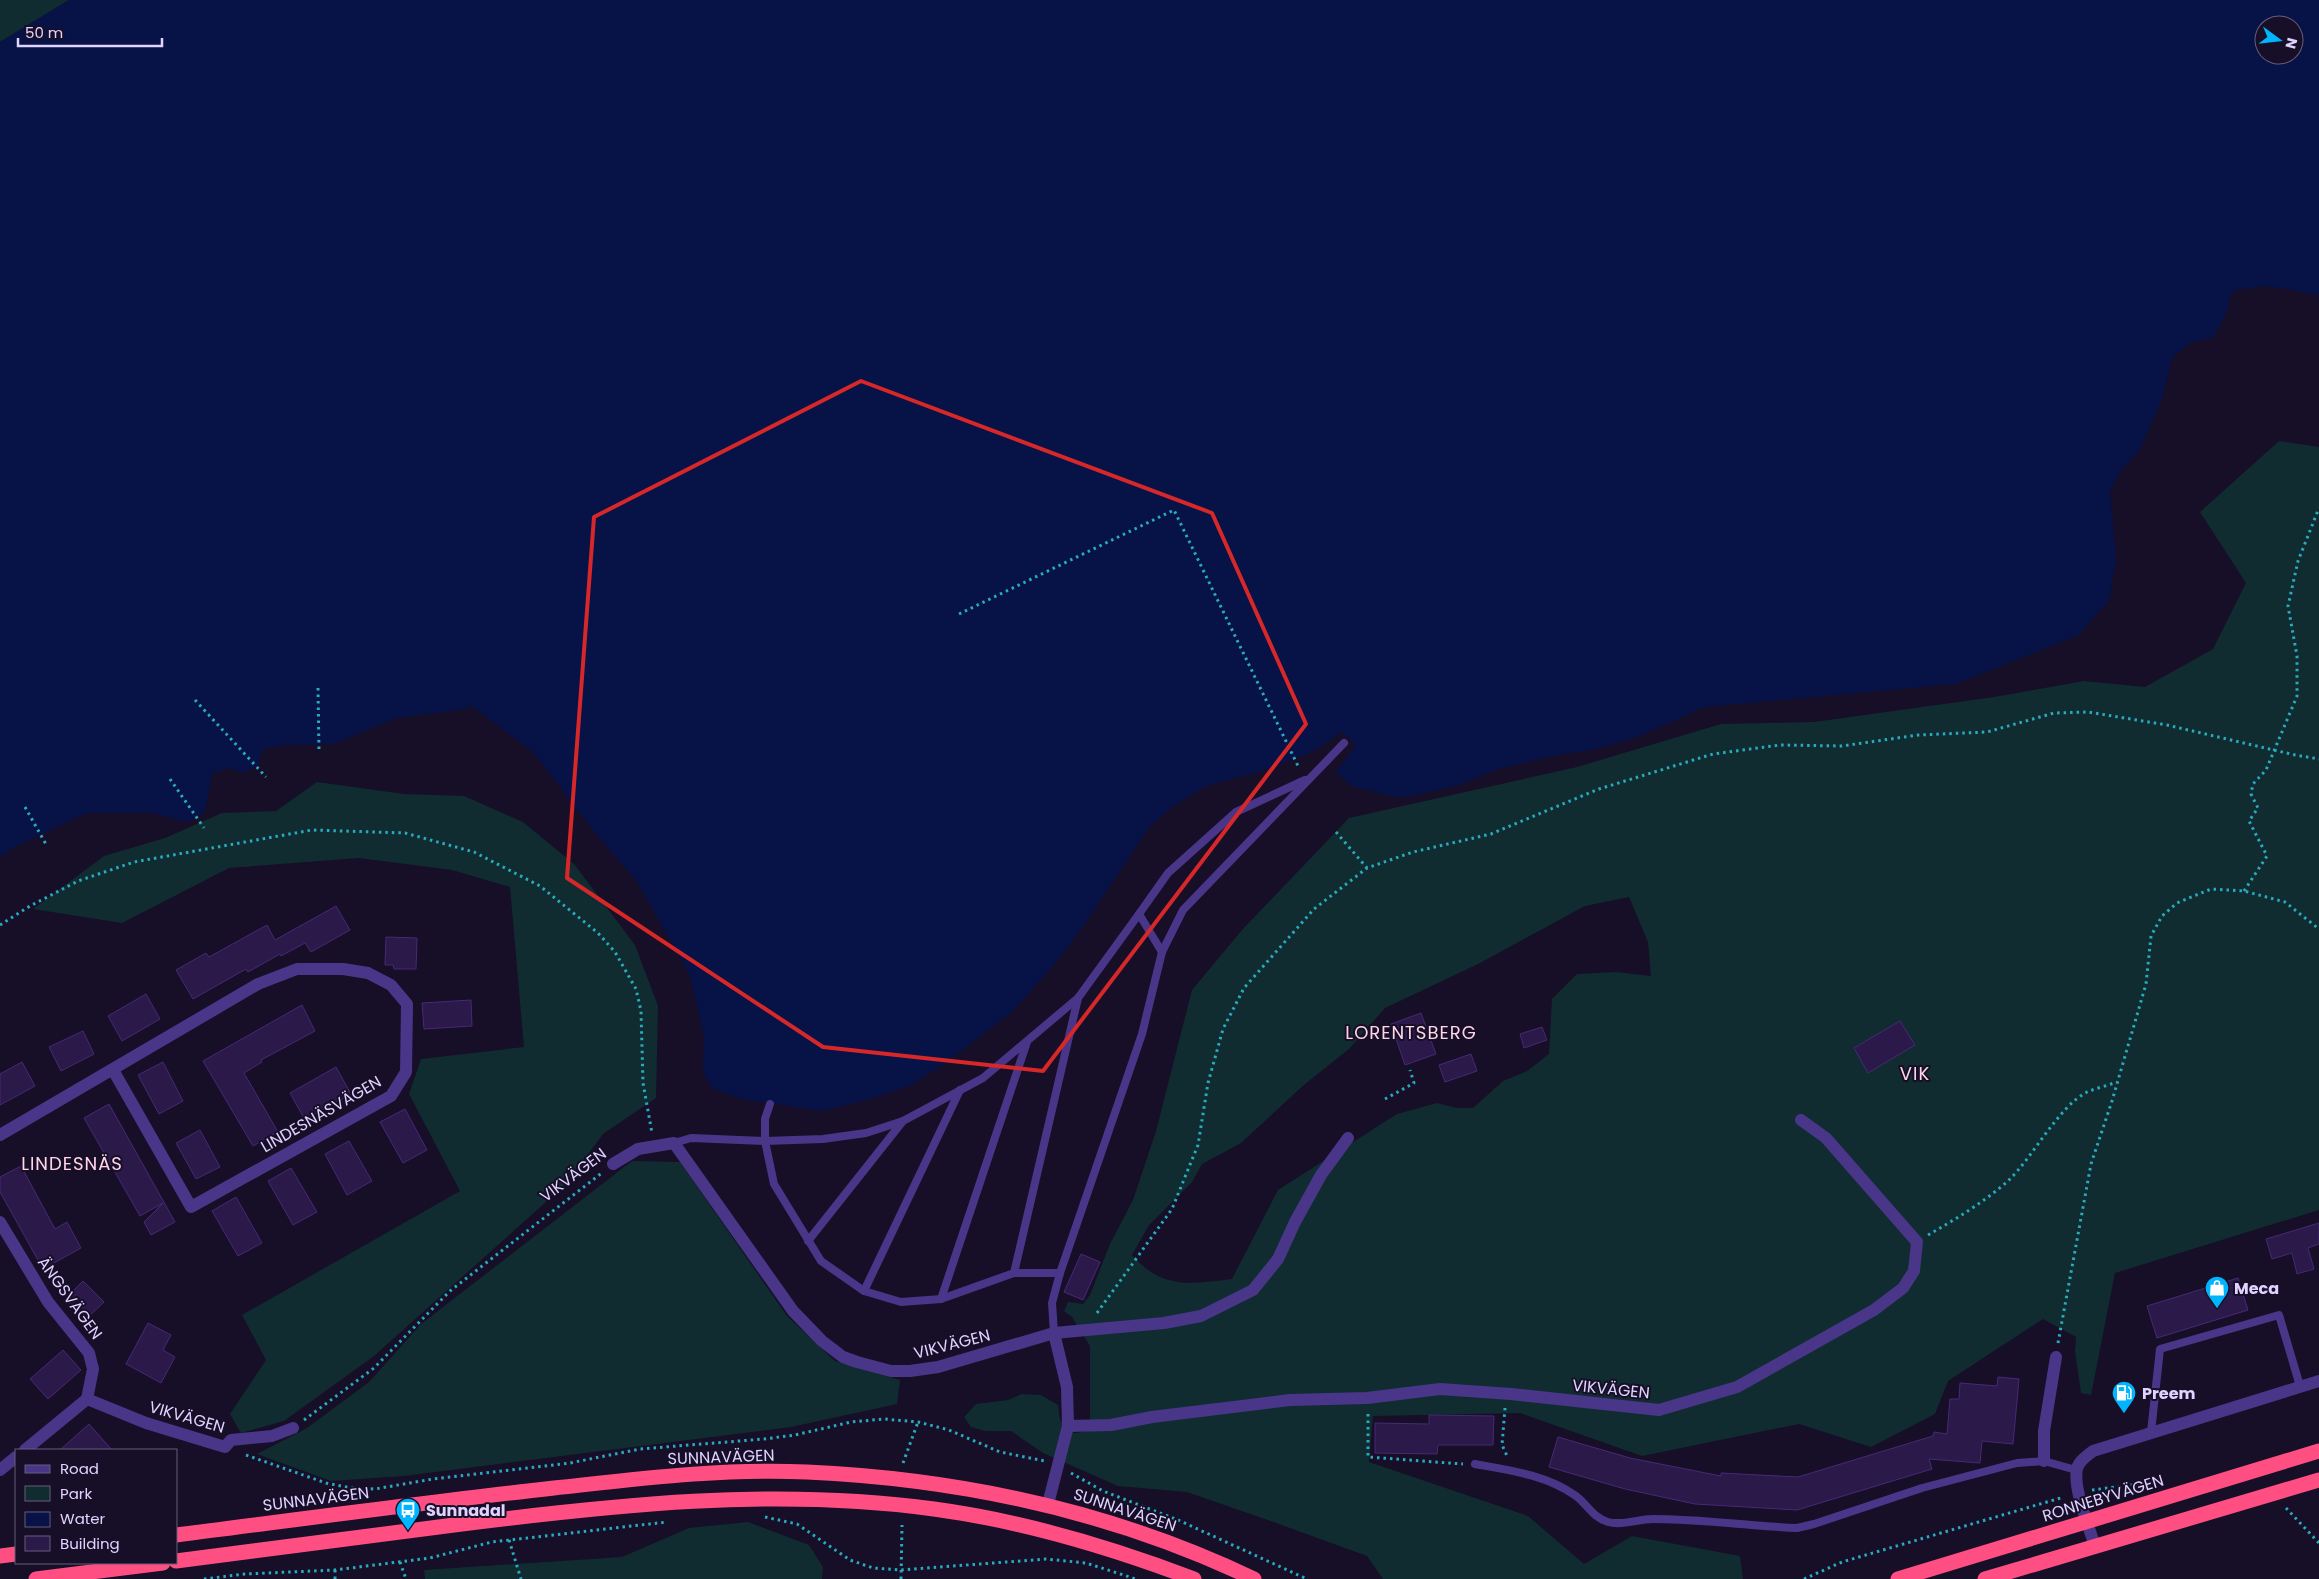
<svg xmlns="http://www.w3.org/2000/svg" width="2319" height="1579" viewBox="0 0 2319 1579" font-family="Poppins,sans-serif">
	<rect width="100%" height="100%" fill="#170e27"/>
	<g fill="#102c31" fill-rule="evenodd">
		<polygon points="0,0 69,0 0,42"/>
		<path d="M 2279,441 L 2319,447 L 2319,1210 L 2115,1273 L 2091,1395 L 2081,1393 L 2075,1351 L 2076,1337 L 2043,1319 L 1948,1381 L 1935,1414 L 1871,1447 L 1799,1424 L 1642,1456 L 1520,1413 L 1373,1416 L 1369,1462 L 1528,1516 L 1584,1564 L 1632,1536 L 1740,1556 L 1743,1579 L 1383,1579 L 1367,1556 L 1279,1524 L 1187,1492 L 1118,1486 L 1043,1453 L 1011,1431 L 985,1431 L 971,1427 L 964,1417 L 976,1404 L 1008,1400 L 1022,1394 L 1041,1395 L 1058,1405 L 1060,1420 L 1074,1433 L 1090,1431 L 1090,1346 L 1072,1317 L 1064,1311 L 1068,1302 L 1083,1304 L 1090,1295 L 1110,1244 L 1133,1200 L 1156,1131 L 1192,990 L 1242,930 L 1349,818 L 1577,767 L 1721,724 L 1814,722 L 1994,697 L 2084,681 L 2145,687 L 2213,649 L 2246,583 L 2200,512 ZM 1629,897 L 1648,942 L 1651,976 L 1616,972 L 1577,974 L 1552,999 L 1549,1054 L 1527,1071 L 1503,1081 L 1473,1108 L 1457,1108 L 1437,1103 L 1397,1114 L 1278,1190 L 1232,1279 C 1190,1284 1163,1290 1132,1255 L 1149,1225 L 1192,1182 L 1202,1164 L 1241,1143 L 1305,1084 L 1349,1049 L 1385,1008 L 1478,964 L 1585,906 Z"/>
		<polygon points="317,782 404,794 464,796 523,822 574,864 635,945 658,1006 656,1098 603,1134 566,1184 374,1356 284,1421 241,1433 230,1414 266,1360 242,1315 460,1191 409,1094 421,1059 524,1047 510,887 452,870 359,858 229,868 122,923 33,909 104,856 165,838 222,813 276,811"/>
		<polygon points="632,1161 680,1162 787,1316 835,1361 900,1380 897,1404 791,1427 404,1476 331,1481 257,1454 307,1428 369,1382 421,1324"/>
		<polygon points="748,1522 809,1545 823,1567 822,1579 425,1579 424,1570 622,1557 689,1528"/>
	</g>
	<path fill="#071246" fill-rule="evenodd" d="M 69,0 L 2319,0 L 2319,295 L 2268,286 L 2235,290 L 2230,297 L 2227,312 L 2213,338 L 2191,342 L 2172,358 L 2162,399 L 2140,450 L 2120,472 L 2110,492 L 2116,559 L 2109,601 L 2077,636 L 1956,684 L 1705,707 L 1635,738 L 1596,749 L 1548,757 L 1495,770 L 1460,785 L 1406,797 L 1395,797 L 1362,789 L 1350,785 L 1336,772 L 1356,745 L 1342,732 L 1318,749 L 1305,755 L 1258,772 L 1206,786 L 1172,807 L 1150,826 L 1084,925 L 1059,959 L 1013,1011 L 946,1063 L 911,1085 L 874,1098 L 822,1111 L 741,1099 L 712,1088 L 703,1072 L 704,1036 L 690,975 L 637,882 L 593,830 L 533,752 L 470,705 L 467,709 L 397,718 L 333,744 L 286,745 L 263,749 L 258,765 L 244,773 L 229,768 L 212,774 L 205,812 L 188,822 L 152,813 L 87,813 L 14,847 L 0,857 L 0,42 ZM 2264,25 L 2294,25 L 2294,55 L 2264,55 Z"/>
	<g fill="#2b1949" stroke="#472976">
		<polygon points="336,906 350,930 311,952 305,943 281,956 280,954 248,972 246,969 193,999 176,970 206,953 209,957 267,925 275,940"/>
		<polygon points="386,937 417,938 416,969 394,969 393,965 385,965"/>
		<polygon points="146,994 160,1019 122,1041 108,1016"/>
		<polygon points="471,1000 472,1026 424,1029 422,1003"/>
		<polygon points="302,1005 315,1031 261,1060 262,1062 244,1073 278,1132 253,1146 203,1061"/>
		<polygon points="1421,1013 1436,1054 1405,1065 1391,1024"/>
		<polygon points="1900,1021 1915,1045 1868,1073 1854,1048"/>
		<polygon points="1542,1027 1547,1040 1524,1048 1520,1034"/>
		<polygon points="83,1031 94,1054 61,1071 49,1047"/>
		<polygon points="1471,1054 1477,1071 1445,1082 1439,1065"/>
		<polygon points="22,1062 35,1086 0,1105 0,1074"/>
		<polygon points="163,1062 183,1101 159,1114 138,1075"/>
		<polygon points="336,1067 351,1094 305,1120 290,1093"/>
		<polygon points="109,1104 175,1222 151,1235 144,1222 163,1203 140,1216 84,1118"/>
		<polygon points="405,1109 427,1150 403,1163 380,1122"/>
		<polygon points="200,1130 220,1167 196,1179 176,1143"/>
		<polygon points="349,1141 372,1181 347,1195 325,1154"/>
		<polygon points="21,1166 55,1229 67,1222 81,1248 43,1269 0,1192 0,1177"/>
		<polygon points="291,1168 317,1212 293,1225 268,1181"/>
		<polygon points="236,1197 262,1243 238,1256 212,1211"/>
		<polygon points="2319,1223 2319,1244 2308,1248 2314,1269 2297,1274 2292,1253 2272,1259 2266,1239"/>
		<polygon points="1081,1254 1100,1262 1083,1300 1064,1292"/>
		<polygon points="2238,1278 2248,1310 2157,1338 2147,1306"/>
		<polygon points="83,1281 104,1302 86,1319 65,1299"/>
		<polygon points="148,1323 171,1335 163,1350 175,1357 161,1383 126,1364"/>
		<polygon points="63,1350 81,1370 48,1399 30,1379"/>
		<polygon points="1998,1377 2019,1379 2013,1444 1982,1441 1980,1463 1929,1459 1932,1469 1797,1510 1695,1504 1625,1489 1549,1467 1558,1437 1630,1458 1721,1476 1721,1473 1798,1477 1933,1436 1934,1432 1947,1434 1950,1399 1959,1399 1960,1383 1997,1386"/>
		<polygon points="1429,1415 1494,1416 1493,1445 1438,1445 1437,1454 1375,1453 1375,1423 1429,1424"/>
		<polygon points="89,1424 112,1450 60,1450"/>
	</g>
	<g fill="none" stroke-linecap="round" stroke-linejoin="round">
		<g stroke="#28abbe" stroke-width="3" stroke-dasharray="2.5 4" stroke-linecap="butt">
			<polyline points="959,614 1174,510 1299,768"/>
			<polyline points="318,688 319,752"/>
			<polyline points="195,700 266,777"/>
			<polyline points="170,779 204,828"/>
			<polyline points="25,807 47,846"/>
			<polyline points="1336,832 1367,868"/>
			<polyline points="2244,891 2267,856 2249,821 2258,808 2251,794 2253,784 2266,770 2297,696 2297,656 2288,606 2298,561 2319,508"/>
			<polyline points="0,925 30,906 78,881 134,862 312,830 405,833 474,852 540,886 598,933 615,952 636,989 641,1011 643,1083 652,1133"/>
			<polyline points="1385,1099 1414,1083 1410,1070"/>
			<path d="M 1928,1235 C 1956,1219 1984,1202 2008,1181 C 2034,1156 2058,1107 2087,1092 C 2096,1088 2107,1086 2116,1082"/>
			<polyline points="1097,1313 1172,1209 1198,1145 1208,1083 1223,1029 1244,988 1314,909 1367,868 1413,852 1491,834 1599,789 1713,754 1780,745 1842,746 1918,735 1987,732 2054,713 2088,712 2167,725 2295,755 2319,759"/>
			<polyline points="2058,1343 2091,1164 2112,1101 2146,984 2151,936 2162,916 2177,903 2211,889 2244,891 2285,902 2319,929"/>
			<polyline points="1505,1408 1502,1445 1508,1458"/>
			<polyline points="1368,1414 1368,1457 1463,1464"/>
			<polyline points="304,1420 374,1368 450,1291 603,1172"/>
			<polyline points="246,1455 326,1483 351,1488 375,1489 433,1479 570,1463 640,1449 764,1439 795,1435 851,1422 884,1419 918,1422 949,1430 1000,1452 1045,1461"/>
			<polyline points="903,1463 918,1422"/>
			<polyline points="1071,1473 1103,1491 1178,1520 1307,1579"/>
			<polyline points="2092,1490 2155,1482"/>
			<polyline points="2286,1508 2319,1543"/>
			<polyline points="765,1517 797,1524 850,1560 873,1568 901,1570 1046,1559 1086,1563 1136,1579"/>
			<polyline points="509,1540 521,1579"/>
			<polyline points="400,1562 406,1579"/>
			<polyline points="204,1579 245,1574 335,1570 430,1558 492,1542 667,1522"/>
			<polyline points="335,1579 335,1570"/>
			<polyline points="901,1579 902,1525"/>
			<polyline points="1804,1579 1842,1562 2064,1497"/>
		</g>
		<g stroke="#493688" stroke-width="8">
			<polyline points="1139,914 1168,873 1236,812 1305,780"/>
			<polyline points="1162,952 1183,910 1344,743"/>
			<polyline points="770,1104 765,1119 765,1141 774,1184 821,1261 864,1291 901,1302 941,1299 1014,1273 1060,1273"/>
			<polyline points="674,1143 691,1138 765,1141 823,1139 866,1133 903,1121 983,1078 1078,998 1139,914 1162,952 1142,1034 1060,1273 1052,1303 1054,1333"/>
			<polyline points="808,1241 903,1121"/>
			<polyline points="1014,1273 1078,998"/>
			<polyline points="864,1291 960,1090"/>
			<polyline points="941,1299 1027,1042"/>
			<polyline points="2151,1432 2160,1349 2279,1315 2300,1386"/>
			<path d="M 1475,1464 C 1509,1470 1547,1475 1576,1496 C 1587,1504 1593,1518 1608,1522 C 1622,1526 1638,1519 1653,1519 C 1701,1519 1749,1526 1797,1528 L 1814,1524 L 1922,1488 L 2017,1463 L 2044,1461 L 2076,1470"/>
		</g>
		<g stroke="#493688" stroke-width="12">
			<polyline points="0,1135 258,984 297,969 343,969 368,973 391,985 407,1004 406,1072 391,1096 191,1207 113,1070"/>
			<polyline points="613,1164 638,1149 674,1143 793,1311 822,1341 843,1357 857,1362 891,1371 910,1371 938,1367 1054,1333 1164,1323 1201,1316 1253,1290 1278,1259 1295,1222 1321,1175 1348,1138"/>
			<polyline points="0,1222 48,1302 89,1353 93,1369 87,1399 25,1450"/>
			<polyline points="1054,1333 1067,1387 1068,1426 1111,1425 1152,1417 1290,1400 1367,1398 1440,1389 1511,1394 1659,1410 1737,1387 1874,1310 1903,1288 1914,1271 1917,1242 1826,1138 1801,1120"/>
			<polyline points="87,1399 146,1423 225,1447 231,1440 272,1436 293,1428"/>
			<polyline points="2044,1461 2044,1431 2056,1357"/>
			<polyline points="0,1470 16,1457"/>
			<polyline points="1048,1504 1068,1426"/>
			<path d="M 2095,1546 C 2090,1529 2069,1480 2079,1464 C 2082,1459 2088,1455 2093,1451 L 2319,1381"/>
		</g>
		<g stroke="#ff4e82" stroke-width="15">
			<path d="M 176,1535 C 302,1519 428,1502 554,1488 C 637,1479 722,1468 807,1472 C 961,1479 1114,1512 1254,1579"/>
			<polyline points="0,1556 16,1554"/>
			<path d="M 176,1561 C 269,1549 361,1537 454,1525 C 613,1505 774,1487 934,1509 C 1023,1521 1110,1547 1194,1579"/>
			<polyline points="36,1579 163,1563"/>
			<polyline points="1898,1579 2319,1451"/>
			<polyline points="1985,1579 2319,1480"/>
		</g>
	</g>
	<path fill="none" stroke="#d62828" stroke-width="4" stroke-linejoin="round" d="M 861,381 L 1212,513 L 1306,724 L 1043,1071 L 823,1047 L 567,878 L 594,517 Z"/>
	<defs>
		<symbol id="shop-pin" viewBox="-11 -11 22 30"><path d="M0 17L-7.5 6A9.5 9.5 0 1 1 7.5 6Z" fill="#00b5fe" stroke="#170e27"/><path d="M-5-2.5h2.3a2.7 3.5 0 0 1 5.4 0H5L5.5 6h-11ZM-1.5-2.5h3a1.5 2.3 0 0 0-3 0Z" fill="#fff"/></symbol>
		<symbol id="fuel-pin" viewBox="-11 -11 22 30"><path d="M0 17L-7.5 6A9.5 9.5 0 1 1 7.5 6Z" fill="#00b5fe" stroke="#170e27"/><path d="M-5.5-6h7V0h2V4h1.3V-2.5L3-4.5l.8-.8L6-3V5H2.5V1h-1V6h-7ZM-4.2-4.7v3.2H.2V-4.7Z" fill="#fff"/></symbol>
		<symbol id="bus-pin" viewBox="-11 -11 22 30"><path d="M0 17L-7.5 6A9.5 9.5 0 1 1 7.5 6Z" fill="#00b5fe" stroke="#170e27"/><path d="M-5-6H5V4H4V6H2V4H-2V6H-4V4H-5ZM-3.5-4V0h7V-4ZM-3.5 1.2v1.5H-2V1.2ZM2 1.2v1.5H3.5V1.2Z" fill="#fff"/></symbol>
	</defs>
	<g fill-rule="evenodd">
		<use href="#shop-pin" x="2203" y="1274" width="28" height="38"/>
		<use href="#fuel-pin" x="2110" y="1379" width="28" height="38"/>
		<use href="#bus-pin" x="394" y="1496" width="28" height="38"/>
	</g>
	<g text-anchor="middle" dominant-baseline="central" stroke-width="4" stroke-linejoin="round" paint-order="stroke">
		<g font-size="16" fill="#e0d3ff" stroke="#170e27">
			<text transform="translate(321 1114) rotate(-30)">LINDESNÄSVÄGEN</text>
			<text transform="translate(573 1175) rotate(-37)">VIKVÄGEN</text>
			<text transform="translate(70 1298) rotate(54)">ÄNGSVÄGEN</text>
			<text transform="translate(952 1344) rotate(-14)">VIKVÄGEN</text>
			<text transform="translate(1611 1389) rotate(6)">VIKVÄGEN</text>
			<text transform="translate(187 1417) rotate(16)">VIKVÄGEN</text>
			<text transform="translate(721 1457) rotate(-2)">SUNNAVÄGEN</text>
			<text transform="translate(2103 1498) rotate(-17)">RONNEBYVÄGEN</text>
			<text transform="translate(316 1499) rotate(-7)">SUNNAVÄGEN</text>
			<text transform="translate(1125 1510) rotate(18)">SUNNAVÄGEN</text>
		</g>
		<g font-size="16" font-weight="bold" fill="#e0d3ff" stroke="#170e27" text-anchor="start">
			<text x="2234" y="1288">Meca</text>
			<text x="2142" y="1393">Preem</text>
			<text x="426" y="1510">Sunnadal</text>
		</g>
		<g font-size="18" letter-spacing="1" fill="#ffd5e8" stroke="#170e27">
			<text x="1411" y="1032">LORENTSBERG</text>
			<text x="1915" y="1073">VIK</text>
			<text x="72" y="1163">LINDESNÄS</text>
		</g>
	</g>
	<rect x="15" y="1449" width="162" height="115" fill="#170e27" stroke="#675d7d"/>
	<rect x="25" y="1465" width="25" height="8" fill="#493688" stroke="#675d7d"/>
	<text x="60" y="1474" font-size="15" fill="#e0d3ff">Road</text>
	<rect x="25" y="1486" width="25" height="15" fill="#102c31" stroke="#675d7d"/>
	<text x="60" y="1499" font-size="15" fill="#e0d3ff">Park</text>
	<rect x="25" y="1512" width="25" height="15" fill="#071246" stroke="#675d7d"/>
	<text x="60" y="1524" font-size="15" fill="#e0d3ff">Water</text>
	<rect x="25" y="1536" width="25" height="15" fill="#2b1949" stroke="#675d7d"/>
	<text x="60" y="1549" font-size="15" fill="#e0d3ff">Building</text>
	<g transform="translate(2279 40) rotate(105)"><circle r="24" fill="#170e27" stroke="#675d7d"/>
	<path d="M0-4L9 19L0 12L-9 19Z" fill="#00b5fe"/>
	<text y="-8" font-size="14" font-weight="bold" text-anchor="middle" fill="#e0d3ff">N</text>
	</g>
	<path d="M18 38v8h144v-8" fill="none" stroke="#e0d3ff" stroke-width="2.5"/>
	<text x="25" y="38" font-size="15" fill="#e0d3ff" stroke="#170e27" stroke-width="4" paint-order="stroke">50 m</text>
</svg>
